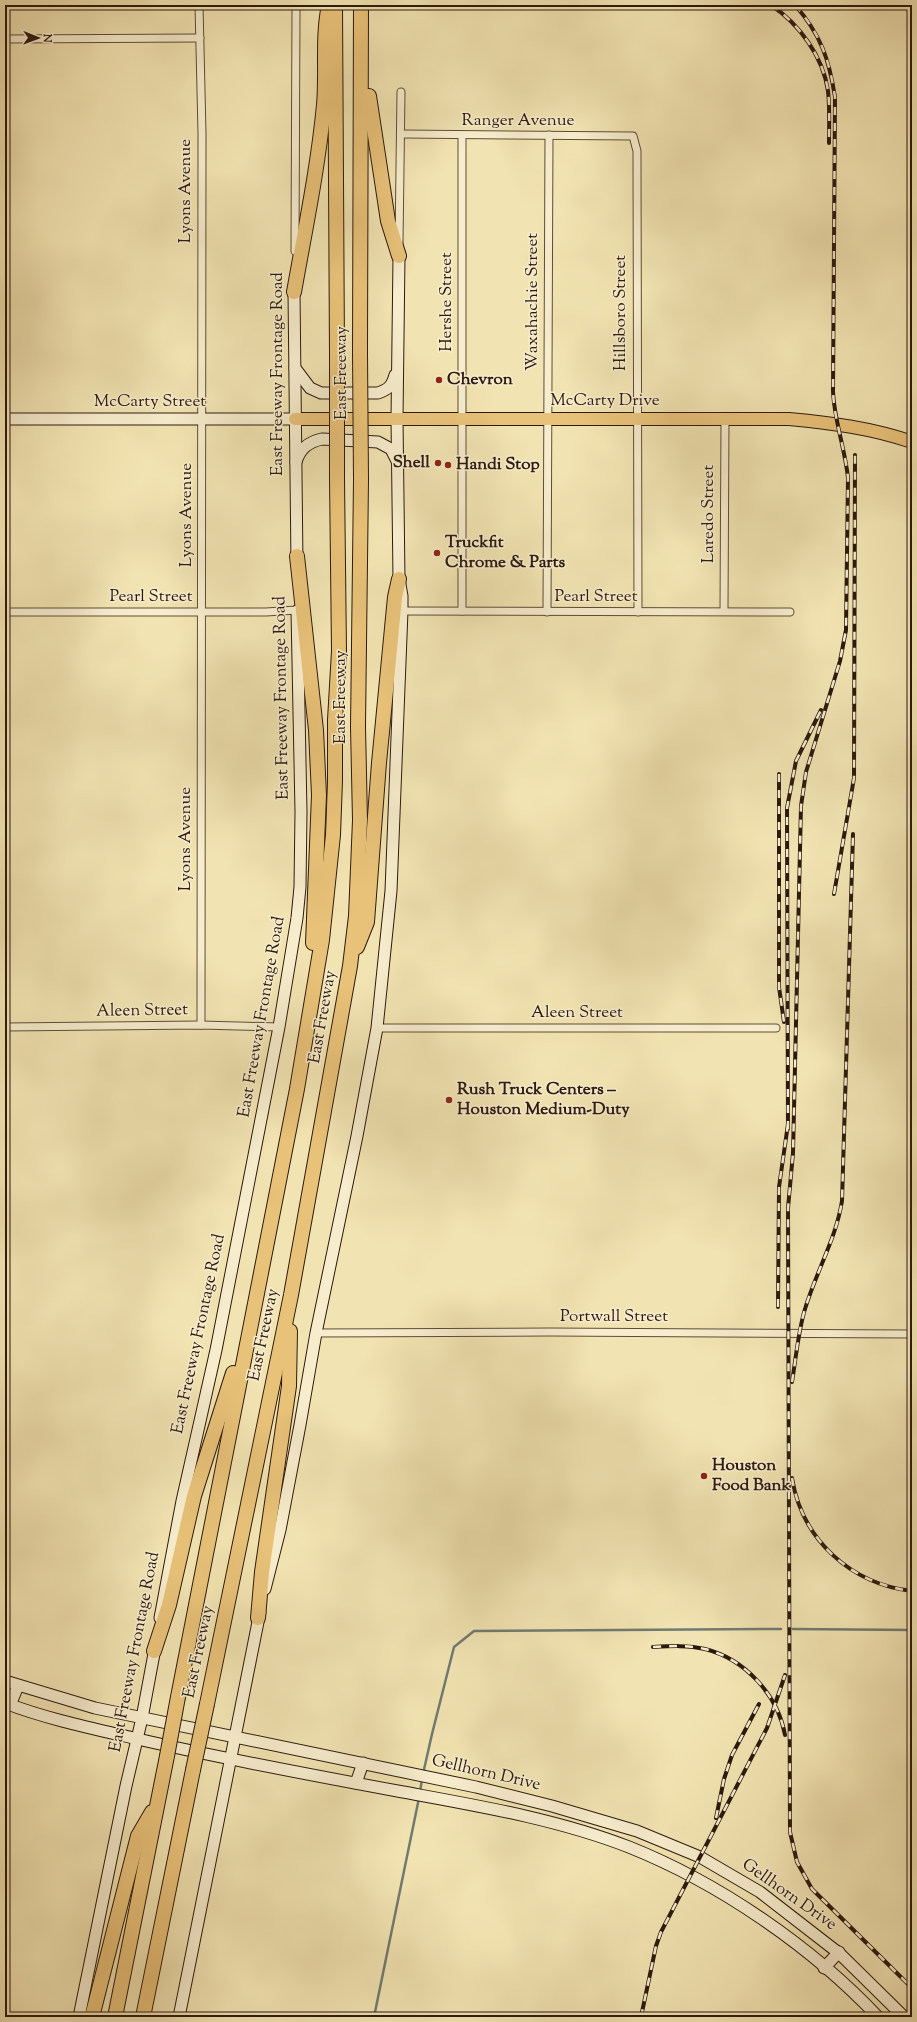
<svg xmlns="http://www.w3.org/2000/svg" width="917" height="2022" viewBox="0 0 917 2022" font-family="'Sorts Mill Goudy',serif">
	<rect width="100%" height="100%" fill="#f2e4b2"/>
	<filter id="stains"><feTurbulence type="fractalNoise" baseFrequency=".005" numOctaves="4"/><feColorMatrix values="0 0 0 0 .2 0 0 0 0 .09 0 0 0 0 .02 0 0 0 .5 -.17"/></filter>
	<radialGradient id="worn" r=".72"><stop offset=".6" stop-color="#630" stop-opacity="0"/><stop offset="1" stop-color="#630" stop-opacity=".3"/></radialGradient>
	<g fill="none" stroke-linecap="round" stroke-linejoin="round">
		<g stroke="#707b72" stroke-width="2.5">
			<polyline points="793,1629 912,1630"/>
			<polyline points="423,1774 432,1734 454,1647 474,1631 781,1629"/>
			<polyline points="420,1792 422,1779"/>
			<polyline points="374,2017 419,1798"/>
		</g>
		<defs>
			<g id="minor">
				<polyline points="199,5 202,133 201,1025"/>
				<polyline points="5,39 200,38"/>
				<polyline points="402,134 633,136 637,151 638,612"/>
				<polyline points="399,243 401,92"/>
				<polyline points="295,251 296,5"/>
				<polyline points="402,611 790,612"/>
				<polyline points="462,611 462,136"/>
				<polyline points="724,611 725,418"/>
				<polyline points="5,612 266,612 297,610"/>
				<polyline points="547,612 549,135"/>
				<polyline points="5,1027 201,1025 279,1027"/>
				<polyline points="377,1028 776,1028"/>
				<polyline points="316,1333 549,1332 912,1334"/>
			</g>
			<g id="secondary">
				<polyline points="294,292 297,564"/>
				<path d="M 295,368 L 310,388 L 321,393 L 378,393 C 389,389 392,386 395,375"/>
				<polyline points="5,419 295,419"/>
				<path d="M 296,462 C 300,449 308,442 322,439 L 378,442 L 391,449 L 397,461"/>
				<polyline points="265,1589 280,1530 300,1425 316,1333 357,1136 377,1028 391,891 402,611 402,596 399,579 397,419 399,256"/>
				<polyline points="160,1618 182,1501 216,1350 279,1027 297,918 300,887 301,812 297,611"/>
				<polyline points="5,1681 95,1708 476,1787 552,1806 637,1831 700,1857 760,1892 840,1954 904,2017"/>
				<path d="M 5,1703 C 50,1720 95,1729 142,1740 C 229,1760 316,1776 403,1792 C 479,1806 557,1819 629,1847 C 719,1883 811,1946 878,2017"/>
				<polyline points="10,1705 18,1686"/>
				<polyline points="356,1783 363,1763"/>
				<polyline points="824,1968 839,1952"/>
				<polyline points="79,2017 126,1786 142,1718 156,1643"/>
				<polyline points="179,2017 260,1612"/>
			</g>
			<path id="primary" d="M 295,419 L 789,419 C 831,423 872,428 912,442"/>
			<g id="motorway">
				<polyline points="335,5 337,354"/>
				<polyline points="369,96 388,221 399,256"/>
				<path d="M 294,292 C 305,230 318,168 324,105 C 327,72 322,38 329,5"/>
				<polyline points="360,353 361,5"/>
				<polyline points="297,556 316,730 319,795 313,943"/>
				<polyline points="357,947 367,922 379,763 395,597 399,579"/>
				<polyline points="258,1618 262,1572 289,1386 290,1331"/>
				<polyline points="154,1651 169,1605 194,1496 233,1373"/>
				<polyline points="178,1697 297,1089 322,940 333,835 335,781 335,720 339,651 337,479"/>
				<polyline points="207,1704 291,1295 350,966 356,916 360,820 358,727 361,480"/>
				<polyline points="92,2017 138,1836 152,1812"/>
				<polyline points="115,2017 167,1756"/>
				<polyline points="143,2017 193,1770"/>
			</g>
		</defs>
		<use href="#minor" stroke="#5e4c37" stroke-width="9"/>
		<use href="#secondary" stroke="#2c190e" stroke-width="13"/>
		<use href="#primary" stroke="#2c190e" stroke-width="14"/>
		<use href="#motorway" stroke="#2c190e" stroke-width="16"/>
		<use href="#minor" stroke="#f7edcd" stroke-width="7"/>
		<use href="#secondary" stroke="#f7edcd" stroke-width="11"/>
		<use href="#primary" stroke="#e9c279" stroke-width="12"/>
		<use href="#motorway" stroke="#e9c279" stroke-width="14"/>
		<defs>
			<g id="rail">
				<path d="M 771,5 C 799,24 823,56 828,91 C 830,108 829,126 829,143"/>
				<path d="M 795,5 C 821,35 829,59 835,97 L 833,391 C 834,420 845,448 848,478 L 846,630 L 840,661 L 806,772 L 801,806 L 793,1153 L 788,1208 L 790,1832 L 797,1862 L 812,1889 L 912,1988"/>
				<polyline points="779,774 779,987 784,1022"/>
				<polyline points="834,894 854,778 855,455"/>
				<polyline points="788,1129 787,808 796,761 821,710"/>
				<polyline points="778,1307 779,1187 788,1124"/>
				<path d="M 792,1382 C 796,1358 798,1332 805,1309 C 816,1272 836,1239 842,1201 L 853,834"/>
				<path d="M 792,1478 C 802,1540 851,1584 912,1591"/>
				<path d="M 653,1647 C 671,1646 688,1645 705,1649 C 745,1659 778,1695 785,1735"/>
				<polyline points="716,1818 724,1779 732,1755 759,1704"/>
				<polyline points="641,2017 656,1946 661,1932 767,1728 785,1675"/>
			</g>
		</defs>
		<use href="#rail" stroke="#2c190e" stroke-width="4"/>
		<use href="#rail" stroke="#f7edcd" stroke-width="2.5" stroke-dasharray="8" stroke-linecap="butt"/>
		<defs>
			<g id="motorway-bridge">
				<polyline points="360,353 361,480"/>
				<polyline points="337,354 337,479"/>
				<polyline points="167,1756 178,1697"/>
				<polyline points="193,1770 207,1704"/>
			</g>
		</defs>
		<use href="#motorway-bridge" stroke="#2c190e" stroke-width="16" stroke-linecap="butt"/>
		<use href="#motorway-bridge" stroke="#e9c279" stroke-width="14"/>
	</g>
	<g fill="#8f2418" stroke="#f7edcd" stroke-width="1.5">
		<circle cx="439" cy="380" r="4"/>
		<circle cx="438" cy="463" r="4"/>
		<circle cx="448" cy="465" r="4"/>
		<circle cx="437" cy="553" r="4"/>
		<circle cx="449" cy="1100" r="4"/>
		<circle cx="704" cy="1476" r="4"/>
	</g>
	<g text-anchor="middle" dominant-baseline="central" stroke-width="3" stroke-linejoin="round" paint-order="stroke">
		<g font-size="17" fill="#2c190e" stroke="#f7edcd">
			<text x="518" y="121">Ranger Avenue</text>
			<text transform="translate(186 191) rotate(-90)">Lyons Avenue</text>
			<text transform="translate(447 302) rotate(-90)">Hershe Street</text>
			<text transform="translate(533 302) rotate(-90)">Waxahachie Street</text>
			<text transform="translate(621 313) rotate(-90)">Hillsboro Street</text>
			<text transform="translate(342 373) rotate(-90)">East Freeway</text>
			<text transform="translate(278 374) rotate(-90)">East Freeway Frontage Road</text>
			<text x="605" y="401">McCarty Drive</text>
			<text x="150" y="402">McCarty Street</text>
			<text transform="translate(709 514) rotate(-90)">Laredo Street</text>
			<text transform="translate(187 515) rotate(-90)">Lyons Avenue</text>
			<text x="151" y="597">Pearl Street</text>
			<text x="596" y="597">Pearl Street</text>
			<text transform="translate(341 697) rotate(-90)">East Freeway</text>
			<text transform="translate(282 698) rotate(-91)">East Freeway Frontage Road</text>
			<text transform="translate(186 839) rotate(-90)">Lyons Avenue</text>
			<text transform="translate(142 1011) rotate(-1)">Aleen Street</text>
			<text x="577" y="1013">Aleen Street</text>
			<text transform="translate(262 1017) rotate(-80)">East Freeway Frontage Road</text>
			<text transform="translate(323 1017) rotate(-80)">East Freeway</text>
			<text x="614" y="1317">Portwall Street</text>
			<text transform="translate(199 1334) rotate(-78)">East Freeway Frontage Road</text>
			<text transform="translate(264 1335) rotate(-78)">East Freeway</text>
			<text transform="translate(135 1652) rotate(-79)">East Freeway Frontage Road</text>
			<text transform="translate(199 1652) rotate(-78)">East Freeway</text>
			<text transform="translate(486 1773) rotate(13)">Gellhorn Drive</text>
			<text transform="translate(789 1895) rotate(35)">Gellhorn Drive</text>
		</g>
		<g font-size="17" font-weight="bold" fill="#2c190e" stroke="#f7edcd" text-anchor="start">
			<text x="447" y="380">Chevron</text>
			<text x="430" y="463" text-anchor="end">Shell</text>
			<text x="456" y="465">Handi Stop</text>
			<text x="445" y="543">Truckfit<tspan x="445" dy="20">Chrome &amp; Parts</tspan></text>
			<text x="457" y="1090">Rush Truck Centers –<tspan x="457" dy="20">Houston Medium-Duty</tspan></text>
			<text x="712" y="1466">Houston<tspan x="712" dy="20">Food Bank</tspan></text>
		</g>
	</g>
	<rect width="917" height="2022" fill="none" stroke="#f2e4b2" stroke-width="20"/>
	<rect x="6" y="6" width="905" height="2010" fill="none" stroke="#2c190e" stroke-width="2"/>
	<rect x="10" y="10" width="897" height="2002" fill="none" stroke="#2c190e"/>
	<g transform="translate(38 38) rotate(91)" stroke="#f7edcd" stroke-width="3" paint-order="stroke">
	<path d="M0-3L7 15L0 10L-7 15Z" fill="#2c190e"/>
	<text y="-6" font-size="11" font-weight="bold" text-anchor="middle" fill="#2c190e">N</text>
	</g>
	<rect width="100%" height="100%" filter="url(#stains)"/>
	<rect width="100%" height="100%" fill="url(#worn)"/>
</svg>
